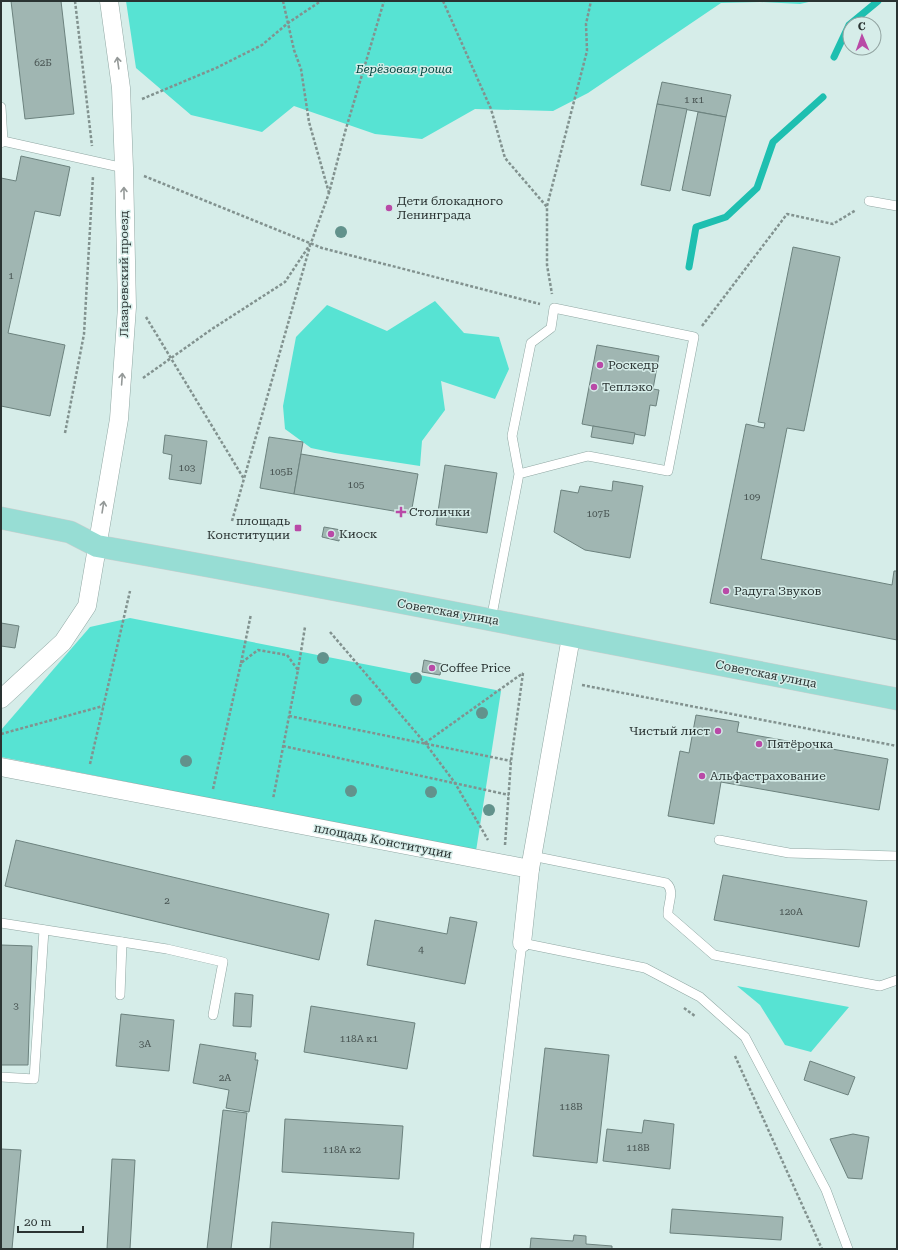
<svg xmlns="http://www.w3.org/2000/svg" width="898" height="1250" viewBox="0 0 898 1250" font-family="'Roboto Serif',serif">
	<rect width="100%" height="100%" fill="#d6ede9"/>
	<g fill="#57e3d3">
		<polygon points="126,1 813,1 800,4 760,2 721,3 588,93 553,111 475,109 422,139 375,134 294,106 262,132 191,115 136,68"/>
		<polygon points="435,301 464,333 499,337 509,369 495,399 441,381 445,410 422,441 420,466 335,453 311,448 285,429 283,406 296,337 327,305 387,331"/>
		<polygon points="130,618 501,691 476,851 1,757 1,730 90,627"/>
		<polygon points="737,986 849,1007 811,1052 785,1045 760,1005"/>
	</g>
	<g fill="none" stroke-linecap="round" stroke-linejoin="round">
		<g stroke="#1ebfb0" stroke-width="7">
			<polyline points="834,57 849,25 878,1"/>
			<polyline points="689,267 696,227 726,217 757,188 773,142 823,97"/>
		</g>
	</g>
	<g fill="#a0b6b2" stroke="#6c827e">
		<polygon points="11,1 61,1 74,114 25,119"/>
		<polygon points="662,82 731,95 726,117 657,104"/>
		<polygon points="657,104 687,109 670,191 641,185"/>
		<polygon points="698,112 726,117 710,196 682,190"/>
		<polygon points="21,156 70,167 60,216 35,211 8,333 65,345 50,416 1,406 1,178 16,181"/>
		<polygon points="793,247 840,257 804,431 787,428 761,559 892,585 894,571 897,571 897,640 710,603 746,424 764,428 765,423 758,422"/>
		<polygon points="597,345 659,356 653,389 659,390 656,406 650,405 645,436 582,424"/>
		<polygon points="593,426 635,433 633,444 591,437"/>
		<polygon points="165,435 207,441 201,484 169,479 172,455 163,453"/>
		<polygon points="269,437 303,442 294,494 260,488"/>
		<polygon points="301,454 418,474 411,514 294,494"/>
		<polygon points="445,465 497,473 487,533 436,525"/>
		<polygon points="613,481 643,486 630,558 585,550 554,532 561,490 578,493 580,486 612,491"/>
		<polygon points="324,527 341,530 339,541 322,537"/>
		<polygon points="1,623 19,626 15,648 1,646"/>
		<polygon points="424,660 442,664 440,675 422,672"/>
		<polygon points="696,715 739,722 737,732 888,759 879,810 721,782 714,824 668,816 680,751 689,753"/>
		<polygon points="16,840 329,914 319,960 5,886"/>
		<polygon points="723,875 867,901 859,947 714,920"/>
		<polygon points="450,917 477,922 465,984 367,965 375,920 447,934"/>
		<polygon points="1,945 32,946 28,1065 1,1065"/>
		<polygon points="235,993 253,995 251,1027 233,1026"/>
		<polygon points="311,1006 415,1023 407,1069 304,1052"/>
		<polygon points="121,1014 174,1020 169,1071 116,1066"/>
		<polygon points="200,1044 256,1053 255,1060 258,1060 249,1112 226,1108 229,1090 193,1083"/>
		<polygon points="545,1048 609,1055 597,1163 533,1156"/>
		<polygon points="810,1061 855,1077 848,1095 804,1080"/>
		<polygon points="223,1110 247,1113 231,1249 207,1249"/>
		<polygon points="285,1119 403,1126 399,1179 282,1172"/>
		<polygon points="644,1120 674,1124 670,1169 603,1161 607,1129 642,1133"/>
		<polygon points="853,1134 869,1137 862,1179 848,1178 830,1139"/>
		<polygon points="1,1149 21,1150 12,1249 1,1249"/>
		<polygon points="112,1159 135,1160 130,1249 107,1249"/>
		<polygon points="672,1209 783,1217 781,1240 670,1233"/>
		<polygon points="272,1222 414,1233 413,1249 270,1249"/>
		<polygon points="574,1235 586,1236 586,1244 612,1246 612,1249 530,1249 531,1238 573,1241"/>
	</g>
	<g fill="none" stroke-linecap="round" stroke-linejoin="round">
		<defs>
			<g id="service">
				<polyline points="1,107 3,141 1,140"/>
				<polyline points="1,143 3,141 124,168"/>
				<polyline points="869,201 897,206"/>
				<polyline points="491,620 519,474 512,436 531,343 551,328 554,308 694,337 668,471 588,456 519,474"/>
				<polyline points="719,840 789,853 897,856"/>
				<path d="M 532,856 L 666,883 C 676,891 667,904 668,915 L 714,955 L 880,986 L 897,980"/>
				<polyline points="1,923 167,949 223,962 213,1015"/>
				<polyline points="120,995 122,942"/>
				<polyline points="1,1077 34,1079 44,930"/>
				<polyline points="485,1249 522,943 645,968 700,997 745,1037 826,1190 848,1249"/>
			</g>
			<g id="minor">
				<polyline points="1,699 63,642 87,606 119,419 127,307 124,168 121,88 109,1"/>
				<polyline points="1,767 530,869 571,637"/>
				<polyline points="522,943 530,869"/>
			</g>
			<path id="primary" d="M 1,518 L 70,532 L 97,546 C 364,593 630,648 897,699"/>
		</defs>
		<use href="#service" stroke="#90a7a3" stroke-width="10"/>
		<use href="#minor" stroke="#90a7a3" stroke-width="19"/>
		<use href="#primary" stroke="#cccece" stroke-width="23"/>
		<g stroke="#82928f" stroke-width="2.5" stroke-dasharray="3 2" stroke-linecap="butt">
			<polyline points="75,1 92,146"/>
			<polyline points="283,1 294,50 301,69 309,122 329,193"/>
			<polyline points="443,1 491,109 505,158 547,207 547,265 552,294"/>
			<polyline points="142,99 216,68 262,45 288,23 321,1"/>
			<polyline points="144,176 322,248 540,304"/>
			<polyline points="547,206 587,51 586,24 591,1"/>
			<polyline points="146,317 244,479"/>
			<polyline points="702,326 787,214 833,224 856,210"/>
			<polyline points="143,378 212,329 285,282 311,243 329,193 345,132 384,1"/>
			<polyline points="65,433 84,334 93,176"/>
			<polyline points="232,521 310,246"/>
			<polyline points="330,632 425,743 455,783 488,840"/>
			<polyline points="241,663 251,614"/>
			<polyline points="298,670 305,627"/>
			<polyline points="582,685 897,746"/>
			<polyline points="289,716 511,761"/>
			<polyline points="1,734 103,706"/>
			<polyline points="425,743 523,673"/>
			<polyline points="283,746 509,795"/>
			<polyline points="90,764 130,591"/>
			<polyline points="213,789 241,663 258,650 287,655 298,670 273,799"/>
			<polyline points="505,845 511,761 523,673"/>
			<polyline points="684,1008 695,1016"/>
			<polyline points="735,1056 822,1249"/>
		</g>
		<use href="#service" stroke="#fff" stroke-width="9"/>
		<use href="#minor" stroke="#fff" stroke-width="18"/>
		<use href="#primary" stroke="#97ddd4" stroke-width="22"/>
	</g>
	<g fill="#62928c">
		<circle cx="341" cy="232" r="6"/>
		<circle cx="323" cy="658" r="6"/>
		<circle cx="416" cy="678" r="6"/>
		<circle cx="356" cy="700" r="6"/>
		<circle cx="482" cy="713" r="6"/>
		<circle cx="186" cy="761" r="6"/>
		<circle cx="351" cy="791" r="6"/>
		<circle cx="431" cy="792" r="6"/>
		<circle cx="489" cy="810" r="6"/>
	</g>
	<defs><path id="oneway-shaft" d="M-6 0H5M1.5-3L5.5 0L1.5 3" fill="none" stroke-width="1.6" stroke-linecap="round" stroke-linejoin="round"/></defs>
	<g stroke="#949998">
		<use href="#oneway-shaft" transform="translate(118 63) rotate(-98)"/>
		<use href="#oneway-shaft" transform="translate(124 193) rotate(-91)"/>
		<use href="#oneway-shaft" transform="translate(122 379) rotate(-86)"/>
		<use href="#oneway-shaft" transform="translate(103 507) rotate(-81)"/>
	</g>
	<g fill="#b94aa7" stroke="#d6ede9" stroke-width="1.5">
		<circle cx="389" cy="208" r="4"/>
		<circle cx="600" cy="365" r="4"/>
		<circle cx="594" cy="387" r="4"/>
		<path d="M399 506h4v4h4v4h-4v4h-4v-4h-4v-4h4z"/>
		<rect x="294" y="524" width="8" height="8" rx="2"/>
		<circle cx="331" cy="534" r="4"/>
		<circle cx="726" cy="591" r="4"/>
		<circle cx="432" cy="668" r="4"/>
		<circle cx="718" cy="731" r="4"/>
		<circle cx="759" cy="744" r="4"/>
		<circle cx="702" cy="776" r="4"/>
	</g>
	<g text-anchor="middle" dominant-baseline="central" stroke-width="3" stroke-linejoin="round" paint-order="stroke">
		<g font-size="10" fill="#485452">
			<text x="43" y="62">62Б</text>
			<text x="694" y="99">1 к1</text>
			<text x="11" y="275">1</text>
			<text x="187" y="467">103</text>
			<text x="281" y="471">105Б</text>
			<text x="356" y="484">105</text>
			<text x="752" y="496">109</text>
			<text x="598" y="513">107Б</text>
			<text x="167" y="900">2</text>
			<text x="791" y="911">120А</text>
			<text x="421" y="949">4</text>
			<text x="16" y="1005">3</text>
			<text x="359" y="1038">118А к1</text>
			<text x="145" y="1043">3А</text>
			<text x="225" y="1077">2А</text>
			<text x="571" y="1106">118В</text>
			<text x="638" y="1147">118В</text>
			<text x="342" y="1149">118А к2</text>
		</g>
		<g font-size="12" font-style="italic" fill="#044740" stroke="#d6ede9">
			<text x="404" y="69">Берёзовая роща</text>
		</g>
		<g font-size="12" fill="#2a3332" stroke="#d6ede9" text-anchor="start">
			<text x="397" y="201">Дети блокадного<tspan x="397" dy="14">Ленинграда</tspan></text>
			<text x="608" y="365">Роскедр</text>
			<text x="602" y="387">Теплэко</text>
			<text x="409" y="512">Столички</text>
			<text x="290" y="521" text-anchor="end">площадь<tspan x="290" dy="14">Конституции</tspan></text>
			<text x="339" y="534">Киоск</text>
			<text x="734" y="591">Радуга Звуков</text>
			<text x="440" y="668">Coffee Price</text>
			<text x="710" y="731" text-anchor="end">Чистый лист</text>
			<text x="767" y="744">Пятёрочка</text>
			<text x="710" y="776">Альфастрахование</text>
		</g>
		<g font-size="12" fill="#2a3332" stroke="#d6ede9">
			<text transform="translate(124 274) rotate(-90)">Лазаревский проезд</text>
			<text transform="translate(448 612) rotate(10)">Советская улица</text>
			<text transform="translate(766 674) rotate(11)">Советская улица</text>
			<text transform="translate(383 841) rotate(11)">площадь Конституции</text>
		</g>
	</g>
	<rect width="898" height="1250" fill="none" stroke="#2a3332" stroke-width="4"/>
	<g transform="translate(862 36) rotate(358)"><circle r="19" fill="#d6ede9" stroke="#91a3a0"/>
	<path d="M0-3L7 15L0 10L-7 15Z" fill="#b94aa7"/>
	<text y="-6" font-size="11" font-weight="bold" text-anchor="middle" fill="#2a3332">С</text>
	</g>
	<path d="M18 1226v6h65v-6" fill="none" stroke="#2a3332" stroke-width="2"/>
	<text x="24" y="1226" font-size="12" fill="#2a3332" stroke="#d6ede9" stroke-width="3" paint-order="stroke">20 m</text>
</svg>
